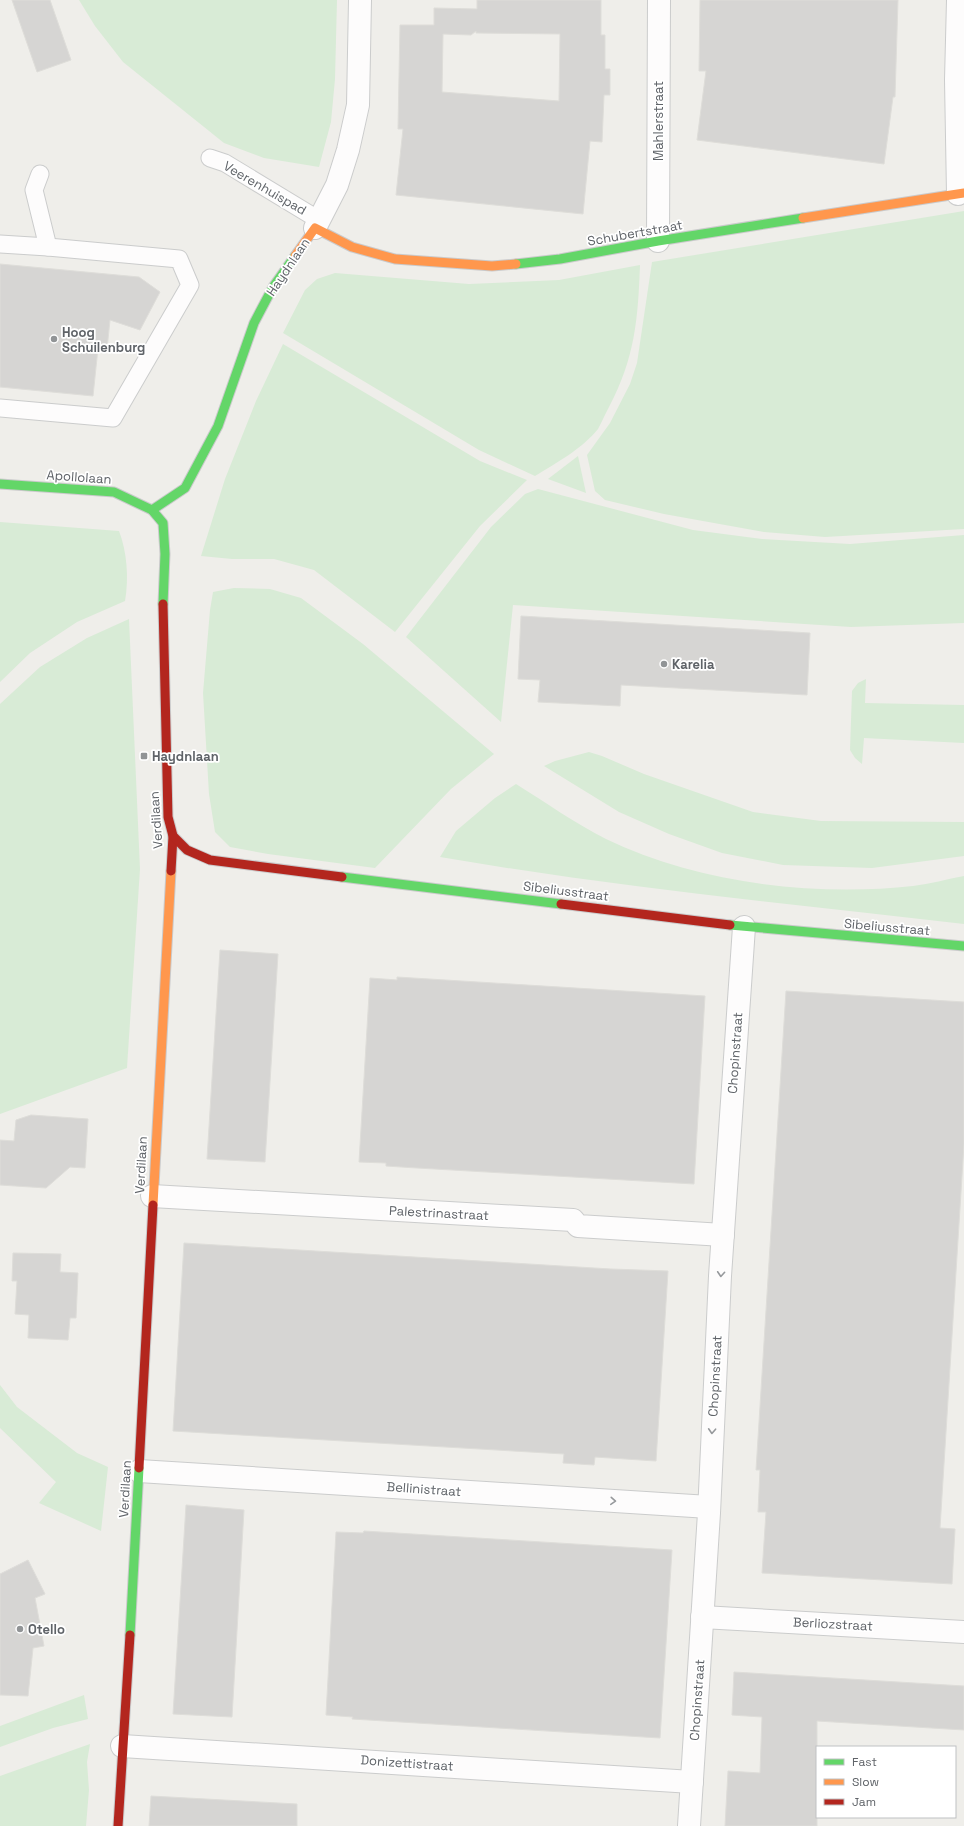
<svg xmlns="http://www.w3.org/2000/svg" width="964" height="1826" viewBox="0 0 964 1826" font-family="'Space Grotesk',sans-serif">
	<rect width="100%" height="100%" fill="#efeeea"/>
	<g fill="#d8ebd6">
		<polygon points="79,0 337,0 335,79 331,122 319,167 264,158 224,143 123,62 95,26"/>
		<polygon points="964,211 964,529 825,537 764,532 664,514 605,500 595,491 587,455 610,423 630,384 637,363 652,262"/>
		<path d="M 640,265 C 638,319 635,358 609,407 C 605,414 602,422 598,429 C 583,448 555,464 535,476 L 479,450 L 283,333 L 305,290 L 317,279 L 335,273 L 469,284 L 559,280 Z"/>
		<polygon points="283,344 480,461 527,480 480,526 395,632 314,570 274,559 232,559 201,556 225,479 256,401"/>
		<polygon points="578,456 586,493 548,479"/>
		<polygon points="538,489 693,530 762,539 850,544 964,535 964,623 851,627 513,605 501,722 406,637 491,527 525,494"/>
		<path d="M 0,522 L 119,531 C 127,552 129,578 125,601 L 77,622 L 30,653 L 0,682 Z"/>
		<polygon points="234,588 270,589 301,598 363,644 494,754 451,789 375,868 268,854 230,847 215,832 209,794 203,693 210,610 213,592"/>
		<polygon points="129,619 140,869 127,1068 0,1114 0,704 40,667 87,638"/>
		<polygon points="866,679 865,703 964,705 964,743 864,738 862,764 855,758 850,750 852,691 858,683"/>
		<polygon points="589,752 602,756 644,774 753,812 821,821 964,822 964,856 872,868 783,865 722,853 669,834 619,812 544,766 555,761"/>
		<path d="M 516,784 C 545,802 576,824 606,839 C 697,883 814,897 913,886 C 930,884 947,879 964,876 L 964,924 C 789,904 614,887 440,857 L 456,831 L 495,798 Z"/>
		<polygon points="0,1385 17,1407 77,1453 108,1467 101,1531 39,1503 56,1482 0,1428"/>
		<polygon points="84,1695 88,1719 53,1728 0,1747 0,1726"/>
		<polygon points="90,1744 87,1762 89,1790 86,1826 0,1826 0,1776"/>
	</g>
	<g fill="#d6d5d3" stroke="#deddd9" fill-rule="evenodd">
		<polygon points="12,0 50,0 71,60 37,72"/>
		<path d="M 477,0 L 601,0 L 601,35 L 605,35 L 605,69 L 610,69 L 610,95 L 604,95 L 602,142 L 590,141 L 583,214 L 396,195 L 403,129 L 398,129 L 400,25 L 434,25 L 434,8 L 477,9 ZM 476,31 L 476,33 L 560,34 L 559,101 L 442,92 L 443,34 L 471,35 Z"/>
		<polygon points="700,0 898,0 895,97 893,97 884,164 697,140 706,71 699,71"/>
		<polygon points="0,264 139,277 160,292 140,330 110,320 107,349 98,348 93,396 0,387"/>
		<polygon points="521,616 810,633 807,695 621,685 620,706 538,702 540,680 518,679"/>
		<polygon points="220,950 278,954 265,1162 207,1159"/>
		<polygon points="397,977 705,996 694,1184 417,1168 386,1166 386,1163 359,1162 370,978 397,980"/>
		<polygon points="786,991 964,1002 964,1144 940,1528 955,1529 952,1584 762,1573 766,1512 758,1512 760,1470 756,1470"/>
		<polygon points="31,1115 88,1119 85,1168 70,1167 46,1188 0,1185 0,1140 14,1141 16,1120"/>
		<polygon points="184,1243 611,1269 668,1271 656,1461 595,1457 594,1465 563,1463 564,1454 173,1431"/>
		<polygon points="13,1253 61,1254 60,1272 78,1273 76,1318 70,1318 68,1340 28,1338 29,1315 15,1314 17,1281 12,1281"/>
		<polygon points="186,1505 244,1510 232,1717 173,1714"/>
		<polygon points="364,1531 672,1550 660,1738 352,1719 353,1717 326,1715 336,1532 363,1533"/>
		<polygon points="28,1560 45,1594 35,1598 44,1646 33,1648 28,1696 0,1695 0,1574"/>
		<polygon points="734,1672 964,1686 964,1730 817,1721 817,1826 725,1826 728,1771 760,1773 762,1717 732,1715"/>
		<polygon points="151,1796 297,1804 297,1826 149,1826"/>
	</g>
	<g fill="none" stroke-linecap="round" stroke-linejoin="round">
		<defs>
			<g id="lane">
				<polyline points="210,158 225,163 319,220"/>
				<polyline points="0,244 48,247 34,190 40,174"/>
				<polyline points="0,408 113,418 190,285 179,259 48,247"/>
			</g>
			<g id="street">
				<polyline points="958,194 956,80 958,0"/>
				<polyline points="315,228 337,185 348,150 358,105 360,0"/>
				<polyline points="658,241 659,0"/>
				<polyline points="152,1196 573,1220 578,1226 723,1235"/>
				<polyline points="139,1471 709,1507"/>
				<polyline points="702,1617 964,1632"/>
				<polyline points="122,1746 692,1782"/>
				<polyline points="689,1826 709,1513 720,1276 744,927"/>
			</g>
			<g id="fast">
				<polyline points="516,264 560,259 658,241 803,218"/>
				<polyline points="0,484 114,492 152,510 163,523 165,554 163,604"/>
				<polyline points="152,510 185,488 218,426 254,323 273,287 295,256"/>
				<polyline points="342,877 561,904"/>
				<polyline points="730,925 964,946"/>
				<polyline points="130,1635 139,1468"/>
			</g>
			<g id="slow">
				<polyline points="803,218 964,193"/>
				<polyline points="295,256 315,228 352,247 395,259 492,266 516,264"/>
				<polyline points="153,1205 171,871"/>
			</g>
			<g id="jam">
				<polyline points="163,604 168,817 173,836 171,871"/>
				<polyline points="173,836 187,850 210,860 342,877"/>
				<polyline points="561,904 730,925"/>
				<polyline points="139,1468 153,1205"/>
				<polyline points="118,1826 130,1635"/>
			</g>
		</defs>
		<use href="#lane" stroke="#cbcccc" stroke-width="19"/>
		<use href="#street" stroke="#cbcccc" stroke-width="24"/>
		<use href="#fast" stroke="#cacacb" stroke-width="11"/>
		<use href="#slow" stroke="#cacacb" stroke-width="11"/>
		<use href="#jam" stroke="#cacacb" stroke-width="11"/>
		<use href="#lane" stroke="#fdfcfc" stroke-width="17"/>
		<use href="#street" stroke="#fdfcfc" stroke-width="22"/>
		<use href="#fast" stroke="#63d668" stroke-width="9"/>
		<use href="#slow" stroke="#ff974d" stroke-width="9"/>
		<use href="#jam" stroke="#b3261e" stroke-width="9"/>
	</g>
	<defs><path id="oneway-chevron" d="M-2-3.5L2.5 0L-2 3.5" fill="none" stroke-width="1.6" stroke-linecap="round" stroke-linejoin="round"/></defs>
	<g stroke="#96999c">
		<use href="#oneway-chevron" transform="translate(721 1274) rotate(94)"/>
		<use href="#oneway-chevron" transform="translate(712 1431) rotate(93)"/>
		<use href="#oneway-chevron" transform="translate(613 1501) rotate(4)"/>
	</g>
	<g fill="#919496" stroke="#fff" stroke-width="1.5">
		<circle cx="54" cy="339" r="4"/>
		<circle cx="664" cy="664" r="4"/>
		<rect x="140" y="752" width="8" height="8" rx="2"/>
		<circle cx="20" cy="1629" r="4"/>
	</g>
	<g text-anchor="middle" dominant-baseline="central" stroke-width="3.5" stroke-linejoin="round" paint-order="stroke">
		<g font-size="13" fill="#5f6368" stroke="#fff">
			<text transform="translate(658 121) rotate(-90)">Mahlerstraat</text>
			<text transform="translate(265 188) rotate(30)">Veerenhuispad</text>
			<text transform="translate(635 233) rotate(-10)">Schubertstraat</text>
			<text transform="translate(288 267) rotate(-56)">Haydnlaan</text>
			<text transform="translate(79 477) rotate(4)">Apollolaan</text>
			<text transform="translate(156 820) rotate(-94)">Verdilaan</text>
			<text transform="translate(566 891) rotate(7)">Sibeliusstraat</text>
			<text transform="translate(887 927) rotate(5)">Sibeliusstraat</text>
			<text transform="translate(735 1053) rotate(-86)">Chopinstraat</text>
			<text transform="translate(141 1165) rotate(-87)">Verdilaan</text>
			<text transform="translate(439 1213) rotate(3)">Palestrinastraat</text>
			<text transform="translate(715 1376) rotate(-87)">Chopinstraat</text>
			<text transform="translate(125 1489) rotate(-87)">Verdilaan</text>
			<text transform="translate(424 1489) rotate(4)">Bellinistraat</text>
			<text transform="translate(833 1624) rotate(3)">Berliozstraat</text>
			<text transform="translate(697 1700) rotate(-86)">Chopinstraat</text>
			<text transform="translate(407 1763) rotate(4)">Donizettistraat</text>
		</g>
		<g font-size="13" font-weight="bold" fill="#5f6368" stroke="#fff" text-anchor="start">
			<text x="62" y="332">Hoog<tspan x="62" dy="15">Schuilenburg</tspan></text>
			<text x="672" y="664">Karelia</text>
			<text x="152" y="756">Haydnlaan</text>
			<text x="28" y="1629">Otello</text>
		</g>
	</g>
	<rect x="816" y="1746" width="140" height="72" fill="#ffffff" stroke="#bfc1c3"/>
	<rect x="824" y="1759" width="20" height="6" fill="#63d668" stroke="#bfc1c3"/>
	<text x="852" y="1766" font-size="12" fill="#5f6368">Fast</text>
	<rect x="824" y="1779" width="20" height="6" fill="#ff974d" stroke="#bfc1c3"/>
	<text x="852" y="1786" font-size="12" fill="#5f6368">Slow</text>
	<rect x="824" y="1799" width="20" height="6" fill="#b3261e" stroke="#bfc1c3"/>
	<text x="852" y="1806" font-size="12" fill="#5f6368">Jam</text>
</svg>
